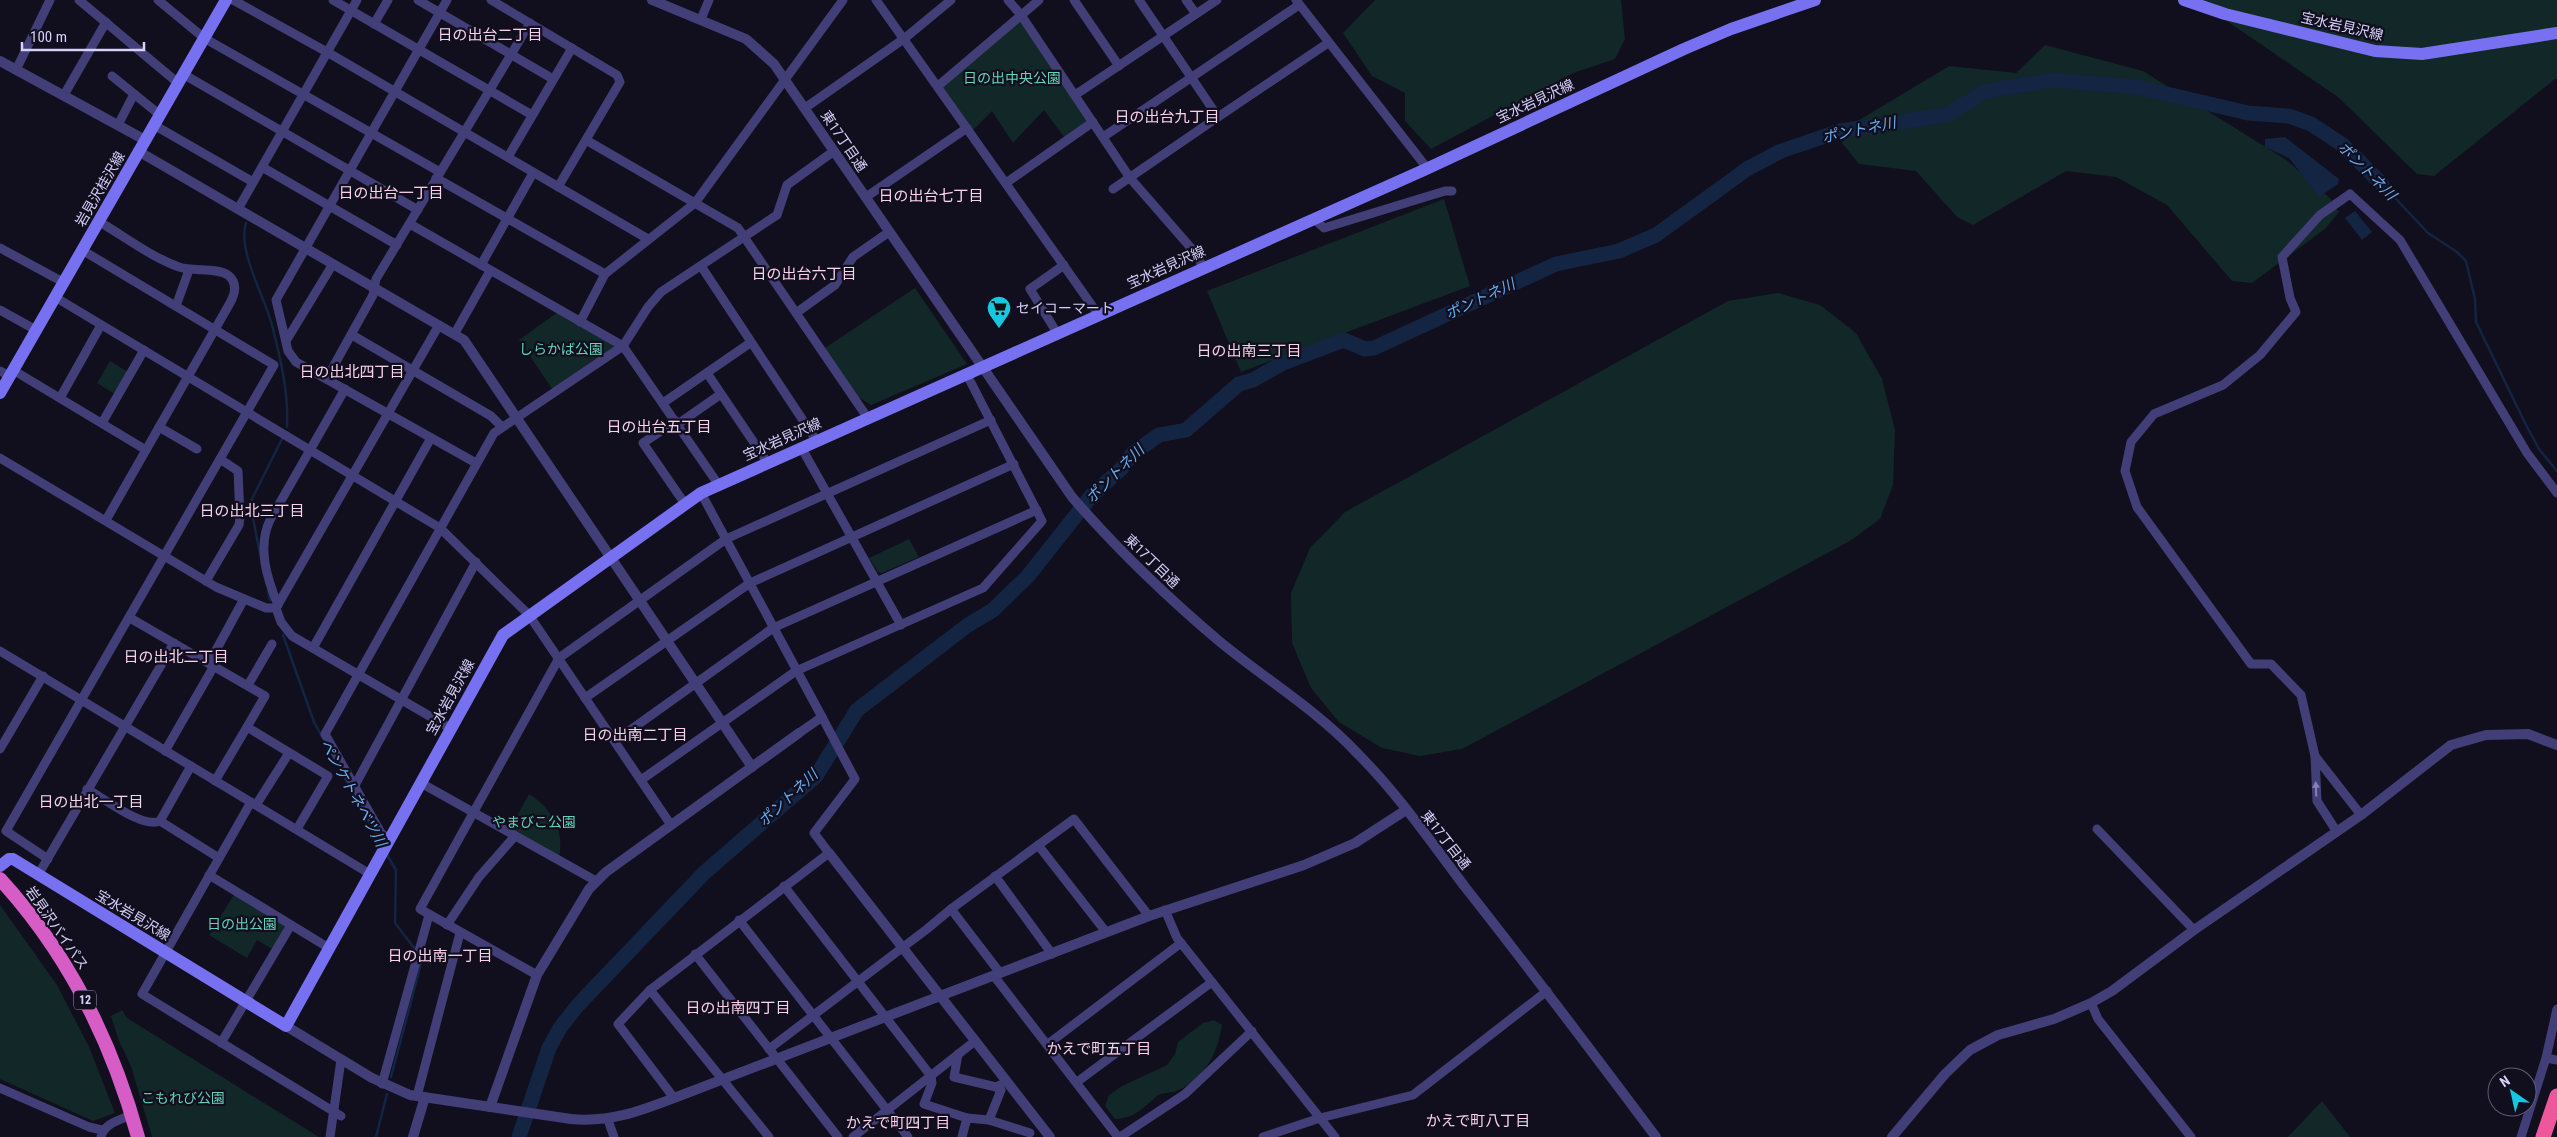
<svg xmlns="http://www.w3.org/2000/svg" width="2557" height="1137" viewBox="0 0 2557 1137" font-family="'Roboto Condensed','Noto Sans JP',sans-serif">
	<rect width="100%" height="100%" fill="#110e1e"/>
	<g fill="#122727">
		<polygon points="1375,0 1621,0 1625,39 1615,59 1573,73 1431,149 1405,121 1405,93 1372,76 1343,33"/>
		<polygon points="2196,0 2557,0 2557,79 2555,79 2434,176 2417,174 2338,97"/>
		<polygon points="1021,18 1089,120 1064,137 1044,110 1013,143 992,111 973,130 942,86"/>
		<polygon points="2045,45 2143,71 2285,159 2330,198 2339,212 2325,229 2252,283 2232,281 2167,205 2116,177 2066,171 1973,225 1957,217 1916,171 1859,164 1842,143 1854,123 1949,66 2016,73"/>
		<polygon points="1444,199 1470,286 1241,372 1207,291"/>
		<polygon points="915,288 967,364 871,405 858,397 825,348"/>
		<polygon points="1778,293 1820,305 1856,333 1882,379 1895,430 1893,485 1880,519 1850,541 1462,749 1420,756 1382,748 1339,722 1311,688 1292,643 1291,593 1310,548 1345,512 1728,301"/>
		<polygon points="558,312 618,346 553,390 519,340"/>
		<polygon points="110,361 128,372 115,394 97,383"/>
		<polygon points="909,539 919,557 882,573 878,572 869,558"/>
		<path d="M 529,794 C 551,807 565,832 559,857 L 510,829 Z"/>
		<polygon points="235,893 288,926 274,950 257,940 247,958 209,935"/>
		<polygon points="0,905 57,985 89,1047 115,1113 93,1121 0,1079"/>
		<polygon points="122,1010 127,1018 319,1137 152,1137 131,1066 119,1041 111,1016"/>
		<path d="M 1214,1020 L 1222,1025 C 1218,1053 1205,1077 1179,1090 C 1173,1093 1162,1092 1157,1096 C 1143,1108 1135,1118 1115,1119 L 1105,1106 L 1109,1095 L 1122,1086 L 1167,1065 L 1175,1054 L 1178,1042 L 1203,1023 Z"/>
		<polygon points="2322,1101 2350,1137 2288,1137"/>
	</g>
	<g fill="#132543">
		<polygon points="2285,137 2339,179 2338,184 2319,197 2289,158 2265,147 2265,139"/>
		<polygon points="2355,211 2372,232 2362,240 2345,218"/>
	</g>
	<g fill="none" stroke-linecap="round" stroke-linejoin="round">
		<g stroke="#132543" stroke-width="2.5">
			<polyline points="2382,184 2428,233 2457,252 2466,261 2475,299 2476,322 2526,425 2539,449 2557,471"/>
			<path d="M 246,223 C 237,250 265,298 272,325 C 280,356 289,394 287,427"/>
			<polyline points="260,554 250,503 282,439"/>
			<polyline points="268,591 270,600"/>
			<polyline points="283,635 314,722 382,846"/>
			<polyline points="386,853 396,870 395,923 415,949"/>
			<polyline points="391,1077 422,960 421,956"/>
			<polyline points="376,1137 387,1094"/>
		</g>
		<polyline stroke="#132543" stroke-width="15" points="519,1137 549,1048 560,1028 578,1005 704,873 816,776 857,710 968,625 993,610 1028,576 1092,495 1121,469 1133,453 1159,435 1186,430 1239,384 1253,380 1283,363 1344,340 1365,349 1374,348 1556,264 1619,251 1656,235 1747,169 1781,151 1840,131 1947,115 1986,91 2053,80 2137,87 2248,113 2289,116 2311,124 2343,145 2382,184"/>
		<g stroke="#423e78" stroke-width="9">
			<polyline points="79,0 178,83"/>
			<polyline points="158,0 204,38 440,172"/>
			<polyline points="233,0 327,52 648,239"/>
			<polyline points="333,0 532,115"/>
			<polyline points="418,0 553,79"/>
			<polyline points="447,0 276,300 288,351 296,362 476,463"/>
			<polyline points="491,0 617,75 620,82 558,187"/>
			<polyline points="876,0 1098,314"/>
			<polyline points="1008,0 1021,15 1130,178 1198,256 1202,267"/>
			<polyline points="1074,0 1119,66"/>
			<polyline points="1296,0 1427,168"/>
			<polyline points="1196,14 1217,0"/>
			<polyline points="701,19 709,0"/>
			<polyline points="374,24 388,0"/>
			<polyline points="16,70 50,0"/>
			<polyline points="183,74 418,210"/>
			<polyline points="112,76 160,115"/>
			<polyline points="938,86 1039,0"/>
			<polyline points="64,95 106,22"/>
			<polyline points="1075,95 1196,14 1186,0"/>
			<polyline points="805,108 905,38 951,0"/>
			<polyline points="1218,117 1328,43"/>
			<polyline points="118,125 134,94"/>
			<polyline points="154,125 253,182"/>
			<polyline points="1103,137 1299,5"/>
			<polyline points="586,140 738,228 867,417"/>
			<polyline points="508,157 572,48"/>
			<polyline points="262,167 397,245"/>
			<polyline points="436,178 605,274"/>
			<polyline points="1006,183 1093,122"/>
			<polyline points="1113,189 1218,117 1139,0"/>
			<polyline points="866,197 967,128"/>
			<polyline points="238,209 357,0"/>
			<polyline points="1314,219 1324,228 1445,191 1452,191"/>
			<path d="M 98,221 C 124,236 151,257 179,267 C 193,272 215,267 228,275 C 238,283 235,294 230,303 L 106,520"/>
			<polyline points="410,224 623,346 718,484"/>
			<polyline points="0,248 63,282"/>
			<polyline points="481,265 533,173"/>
			<polyline points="701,266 816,440"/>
			<polyline points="55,297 440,528 529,615 671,825"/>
			<polyline points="176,306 189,270"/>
			<polyline points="0,310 36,330"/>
			<polyline points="796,313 835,285 853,257 889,232"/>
			<polyline points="580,322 605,274 695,203 843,0"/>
			<polyline points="455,333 490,271"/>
			<polyline points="1057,333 1030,289 1064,265"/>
			<polyline points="352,335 491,416 502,427"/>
			<polyline points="286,341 333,264"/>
			<polyline points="13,370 146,450"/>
			<polyline points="0,371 10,376"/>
			<polyline points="707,373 767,462"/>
			<polyline points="327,378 373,295 376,279 530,23"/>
			<polyline points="60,398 101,325"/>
			<polyline points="663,403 750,343"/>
			<polyline points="676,421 643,443 685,504"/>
			<polyline points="102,423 144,350"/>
			<polyline points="678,424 721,394"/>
			<polyline points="159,427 197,449"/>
			<polyline points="801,447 901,625"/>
			<polyline points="0,458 216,587 266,608 276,608 281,622 292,636 450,728"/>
			<polyline points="701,493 822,717 799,733"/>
			<polyline points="206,581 239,525 240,517 238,471 220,459"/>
			<path d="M 278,605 C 267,579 257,547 270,520 L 345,389"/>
			<polyline points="276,608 439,325"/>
			<polyline points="130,618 265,696 247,727 328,776 297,829"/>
			<polyline points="313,648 431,438"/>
			<polyline points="0,651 370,874"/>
			<polyline points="209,663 244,599"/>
			<polyline points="248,685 272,644"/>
			<polyline points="585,698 750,583 1014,464"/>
			<polyline points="615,741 773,628 1037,510"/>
			<polyline points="0,749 43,676"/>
			<polyline points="165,751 214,666"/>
			<polyline points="2315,756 2301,695 2271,664 2251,664 2137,507 2125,471 2131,442 2154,414 2223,385 2260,355 2296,312 2290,298 2282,257 2320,215 2350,194 2400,240 2527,453 2557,493"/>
			<polyline points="641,780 796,671 983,588 1042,521 966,373"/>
			<polyline points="215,781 247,727"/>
			<polyline points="421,783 596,881"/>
			<polyline points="354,787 476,562"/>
			<path d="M 87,789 C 103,798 143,829 160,821 L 191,766"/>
			<polyline points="251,802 142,994 341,1116"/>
			<polyline points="256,805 289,753"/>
			<polyline points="160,821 219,858"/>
			<polyline points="2097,829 2194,930"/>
			<polyline points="2337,832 2317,801 2315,756 2361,815"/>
			<polyline points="389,840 381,833 325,734 494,433 623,346 648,307 661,292 777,215 787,185 834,151"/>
			<polyline points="1038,845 1106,932"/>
			<polyline points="48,859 6,831 274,365 82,250"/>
			<polyline points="38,875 174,643"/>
			<polyline points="209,875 329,948"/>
			<polyline points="995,876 1052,954"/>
			<polyline points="784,886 931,1076 932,1083 924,1104 967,1118 962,1137"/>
			<polyline points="951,909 1000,973"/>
			<polyline points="1165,910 1177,938 1335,1137"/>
			<polyline points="739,920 908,1137"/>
			<polyline points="447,925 479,877 515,836"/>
			<polyline points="695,954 838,1137"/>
			<polyline points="537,975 420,909 559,658 726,539 991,420"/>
			<polyline points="994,976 1118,1137"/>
			<polyline points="650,990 769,1137"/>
			<polyline points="2091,1003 2098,1019 2191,1137"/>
			<polyline points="221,1043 291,925"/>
			<polyline points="1048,1044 1181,943"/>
			<polyline points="769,1049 927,929 951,909 1074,819 1149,916"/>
			<polyline points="958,1054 954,1077 996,1087 1000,1085"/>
			<polyline points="2546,1058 2557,1060"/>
			<polyline points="1077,1082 1212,982"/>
			<polyline points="382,1084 429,915"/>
			<polyline points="996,1087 1001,1090 989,1120 1030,1133"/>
			<polyline points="0,1088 89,1127 102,1130"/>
			<polyline points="417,1096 460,933"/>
			<polyline points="674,1098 618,1024 650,990 829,853 814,833 855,779 822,717"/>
			<polyline points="967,1118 989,1120"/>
			<polyline points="608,1120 614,1137"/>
			<path d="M 101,1137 C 104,1123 120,1120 132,1115"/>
			<polyline points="330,1137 341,1060"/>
			<polyline points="853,1137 975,1041"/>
			<polyline points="1120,1137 1185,1094 1252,1031"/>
			<polyline points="1263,1137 1320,1118 1413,1095 1547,991"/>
			<polyline points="2521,1137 2546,1058 2557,1009"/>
		</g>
		<g stroke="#423e78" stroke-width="10">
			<path d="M 652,0 L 746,39 L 774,64 L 1072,497 C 1117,549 1167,597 1219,641 C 1265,679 1317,710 1358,754 C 1398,794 1431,842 1465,887 C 1530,969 1593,1053 1656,1137"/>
			<polyline points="0,61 145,140"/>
			<polyline points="138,151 464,340 752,767"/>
			<polyline points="829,853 1050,1137"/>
			<path d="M 286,1026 L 372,1078 L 410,1095 L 571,1119 C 609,1123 640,1111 674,1098 L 1149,916 L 1304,865 L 1355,843 L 1406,810"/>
			<polyline points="490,1107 537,975 589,889 606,872 799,733"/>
			<polyline points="413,1137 425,1097"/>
			<polyline points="1892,1137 1945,1074 1970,1050 1998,1035 2054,1019 2091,1003 2112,991 2194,930 2361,815 2451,745 2486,735 2528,734 2557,745"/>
		</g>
		<g stroke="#7770f1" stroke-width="12">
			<polyline points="2184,0 2225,14 2375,51 2422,54 2557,33"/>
			<polyline points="0,393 226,0"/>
			<polyline points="0,866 9,859 13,859 286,1026 503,635 701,493 1424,170 1684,49 1731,29 1815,0"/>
		</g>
		<path stroke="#d65cc6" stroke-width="14" d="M 0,879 C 67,952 112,1042 138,1137"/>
		<polyline stroke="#ee579c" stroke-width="15" points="2543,1137 2557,1096"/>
	</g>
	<defs><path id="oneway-solid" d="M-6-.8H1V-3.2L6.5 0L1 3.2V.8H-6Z" transform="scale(1.25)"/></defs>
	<use fill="#8580b2" href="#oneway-solid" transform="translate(2316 789) rotate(-92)"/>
	<defs>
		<symbol id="supermarket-pin" viewBox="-11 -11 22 30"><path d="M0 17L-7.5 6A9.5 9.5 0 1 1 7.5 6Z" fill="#16c7e0" stroke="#110e1e"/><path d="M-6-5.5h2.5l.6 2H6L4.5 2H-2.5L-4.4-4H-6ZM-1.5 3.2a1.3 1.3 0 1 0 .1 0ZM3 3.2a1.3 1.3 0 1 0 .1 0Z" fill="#111"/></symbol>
	</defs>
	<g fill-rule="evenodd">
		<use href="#supermarket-pin" x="985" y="294" width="28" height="38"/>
	</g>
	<g text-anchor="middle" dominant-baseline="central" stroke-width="4.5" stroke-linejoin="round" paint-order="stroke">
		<rect fill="#110e1e" stroke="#9b96b8" stroke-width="1" x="74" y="990.5" width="22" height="19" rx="4"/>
		<g font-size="12" font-weight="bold" fill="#d6d0fa">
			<text x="85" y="1000">12</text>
		</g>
		<g font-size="14" fill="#d6d0fa" stroke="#110e1e">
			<text transform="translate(2342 26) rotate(13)">宝水岩見沢線</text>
			<text transform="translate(1535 101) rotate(-25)">宝水岩見沢線</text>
			<text transform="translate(844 141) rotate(56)">東17丁目通</text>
			<text transform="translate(100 189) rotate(-60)">岩見沢桂沢線</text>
			<text transform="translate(1166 267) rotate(-24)">宝水岩見沢線</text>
			<text transform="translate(782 439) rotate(-24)">宝水岩見沢線</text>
			<text transform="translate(1152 561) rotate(44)">東17丁目通</text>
			<text transform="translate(450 697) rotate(-61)">宝水岩見沢線</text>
			<text transform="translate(1446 840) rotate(52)">東17丁目通</text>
			<text transform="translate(133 915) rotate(31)">宝水岩見沢線</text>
			<text transform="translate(57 928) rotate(55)">岩見沢バイパス</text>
		</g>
		<g font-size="14" fill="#64d2ba" stroke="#110e1e">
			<text x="1012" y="78">日の出中央公園</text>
			<text x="561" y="349">しらかば公園</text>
			<text x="534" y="822">やまびこ公園</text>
			<text x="242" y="924">日の出公園</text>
			<text x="183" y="1098">こもれび公園</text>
		</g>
		<g font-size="14" fill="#d6d0fa" stroke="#110e1e" text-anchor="start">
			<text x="1016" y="308">セイコーマート</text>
		</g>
		<g font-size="15" fill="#fbd2eb" stroke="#110e1e">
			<text x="490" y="35">日の出台二丁目</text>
			<text x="1167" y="117">日の出台九丁目</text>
			<text x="391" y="193">日の出台一丁目</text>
			<text x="931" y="196">日の出台七丁目</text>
			<text x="804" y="274">日の出台六丁目</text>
			<text x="1249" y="351">日の出南三丁目</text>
			<text x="352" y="372">日の出北四丁目</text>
			<text x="659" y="427">日の出台五丁目</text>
			<text x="252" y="511">日の出北三丁目</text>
			<text x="176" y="657">日の出北二丁目</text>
			<text x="635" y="735">日の出南二丁目</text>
			<text x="91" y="802">日の出北一丁目</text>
			<text x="440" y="956">日の出南一丁目</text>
			<text x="738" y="1008">日の出南四丁目</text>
			<text x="1099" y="1049">かえで町五丁目</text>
			<text x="1478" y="1121">かえで町八丁目</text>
			<text x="898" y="1123">かえで町四丁目</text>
		</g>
		<g font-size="15" font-style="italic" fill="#68aef0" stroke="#110e1e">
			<text transform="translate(1859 130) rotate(-12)">ポントネ川</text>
			<text transform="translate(2367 171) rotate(45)">ポントネ川</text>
			<text transform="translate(1480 299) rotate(-25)">ポントネ川</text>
			<text transform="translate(1115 474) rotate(-45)">ポントネ川</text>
			<text transform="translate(353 793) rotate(61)">ペンケトネベツ川</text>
			<text transform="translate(788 798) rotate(-43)">ポントネ川</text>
		</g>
	</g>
	<g transform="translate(2512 1092) rotate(326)"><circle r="24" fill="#110e1e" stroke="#605c76"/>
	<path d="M0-4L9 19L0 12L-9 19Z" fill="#16c7e0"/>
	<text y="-8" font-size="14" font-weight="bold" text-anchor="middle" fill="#d6d0fa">N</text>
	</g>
	<path d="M22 42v8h122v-8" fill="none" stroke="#d6d0fa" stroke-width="2.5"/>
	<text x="30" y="42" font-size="15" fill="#d6d0fa" stroke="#110e1e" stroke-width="4" paint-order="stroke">100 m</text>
</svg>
